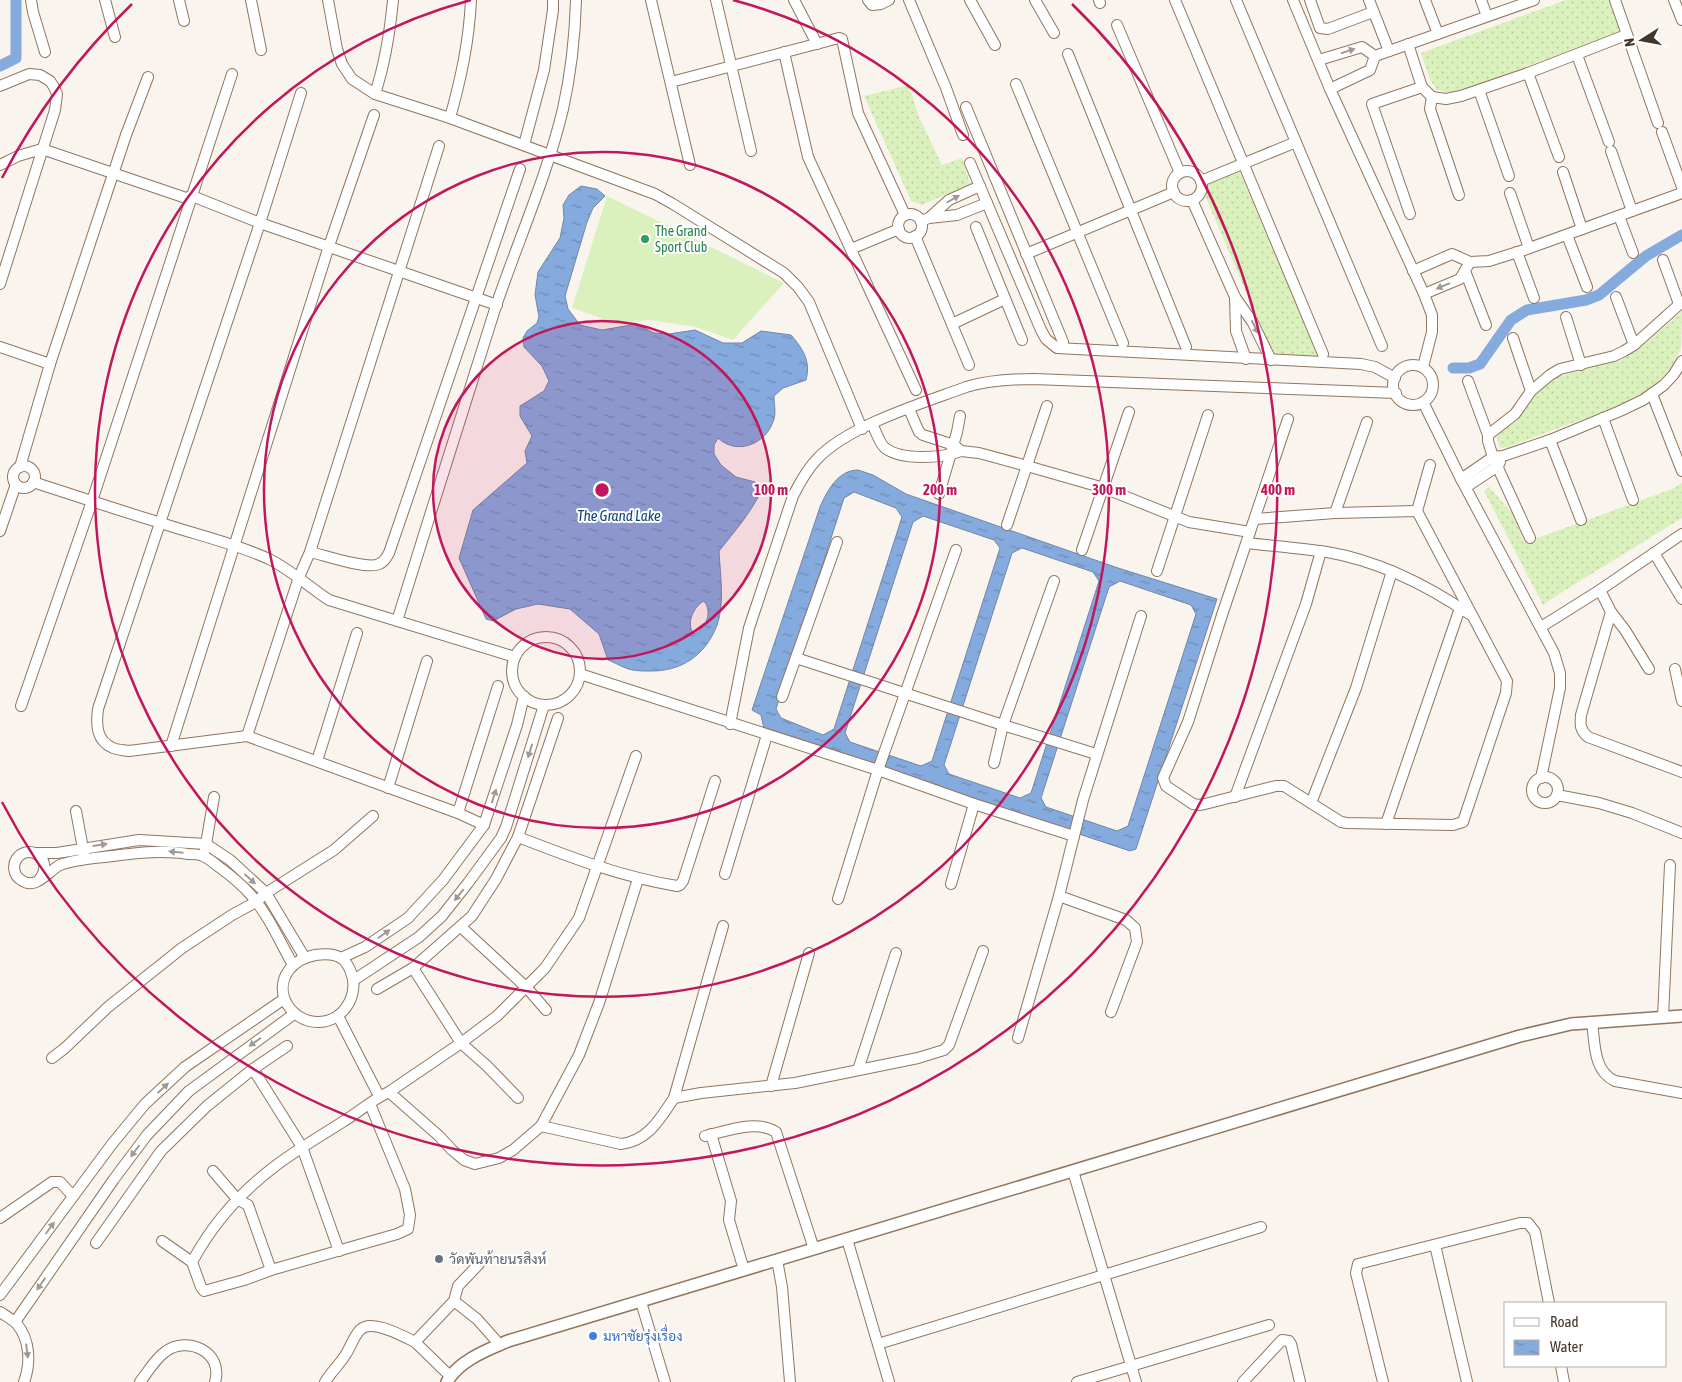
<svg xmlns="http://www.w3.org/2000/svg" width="1682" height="1382" viewBox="0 0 1682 1382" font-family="'Asap Condensed',Sarabun,sans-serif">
	<defs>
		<pattern id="grass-dots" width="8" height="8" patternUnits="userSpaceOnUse" patternTransform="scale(1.25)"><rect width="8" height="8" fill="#daf1bd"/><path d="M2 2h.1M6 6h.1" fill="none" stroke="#bccfa3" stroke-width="1.8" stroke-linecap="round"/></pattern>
		<pattern id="water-ripples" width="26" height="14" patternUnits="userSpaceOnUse" patternTransform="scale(1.25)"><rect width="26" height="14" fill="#85aadd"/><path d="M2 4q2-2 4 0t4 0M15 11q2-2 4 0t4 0" fill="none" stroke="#6e8bb3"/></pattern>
	</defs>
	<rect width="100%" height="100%" fill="#faf4ef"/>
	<g fill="url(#grass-dots)">
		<polygon points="1566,0 1609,0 1620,31 1465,90 1447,92 1437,90 1430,80 1421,53"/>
		<polygon points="909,85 919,117 942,165 962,158 970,184 922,205 911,201 864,96"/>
		<polygon points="1239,170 1319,357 1273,356 1204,193 1209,183"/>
		<polygon points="1682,312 1681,349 1673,365 1651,390 1629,402 1508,447 1500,448 1497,441 1498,433 1516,422 1539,391 1556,377 1619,361 1643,345"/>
		<polygon points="1682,483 1682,518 1559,594 1543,605 1484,491 1489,487 1513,514 1524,543 1672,489"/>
	</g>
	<polygon fill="#daf1bd" points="607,196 784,283 733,340 696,327 648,320 618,324 572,308"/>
	<g fill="url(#water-ripples)" stroke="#7187a8" fill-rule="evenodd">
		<path d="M 581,186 L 597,189 L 605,196 L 593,208 L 587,222 L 565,296 L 568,309 L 580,325 L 602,330 L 637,324 L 654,333 L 669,334 L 695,330 L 723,343 L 742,343 L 761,331 L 791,335 C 803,349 811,361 806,380 L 783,388 L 774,396 C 774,403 776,412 774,419 C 767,444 737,456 718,438 L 714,445 L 714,454 L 721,465 L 736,477 L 755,482 L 761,491 C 751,513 734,532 719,551 C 720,573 725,604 717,625 C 706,655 681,672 649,671 C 644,671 638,671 633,670 C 625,669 616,663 608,660 L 599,634 L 570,609 L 538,604 L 516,609 L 493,621 L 486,619 L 459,558 L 473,510 L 527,463 L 525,451 L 532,436 L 520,416 L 520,406 L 544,391 L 549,381 L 542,366 L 524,347 L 523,338 L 527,331 L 537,323 L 539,317 L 535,295 L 538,272 L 560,238 L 564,218 L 563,205 L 569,195 ZM 704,601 C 713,612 706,629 694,634 C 685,624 694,606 704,601 Z"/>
		<path d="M 858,470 L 873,475 L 906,494 L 1118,568 L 1217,599 L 1136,849 L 1130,851 L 764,729 L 761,715 L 752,710 L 820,507 C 827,491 838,470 858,470 ZM 854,492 L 896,508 L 902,517 L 834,729 L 823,735 L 781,718 L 776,709 L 844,498 ZM 923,516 L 994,540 L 1000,548 L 932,761 L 921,766 L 850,742 L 845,733 L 913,522 ZM 1022,548 L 1093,572 L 1099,581 L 1031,793 L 1020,798 L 949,774 L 944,765 L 1012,553 ZM 1120,581 L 1191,605 L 1196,614 L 1128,826 L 1117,831 L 1046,807 L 1041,798 L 1109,587 Z"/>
	</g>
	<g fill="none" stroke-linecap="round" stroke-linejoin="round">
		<g stroke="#85aadd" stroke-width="11">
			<polyline points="0,66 16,58 16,0"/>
			<polyline points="1453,368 1469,368 1480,364 1511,320 1527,310 1586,300 1599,295 1646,256 1682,235"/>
		</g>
		<defs>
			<g id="minor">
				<polyline points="31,0 33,12 45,52"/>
				<polyline points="105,0 115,37"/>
				<polyline points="179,0 184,21"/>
				<polyline points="251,0 261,50"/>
				<polyline points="328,0 337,49 342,64 352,79 375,94 450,118 655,194 673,204 784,273 798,287 809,302 862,429"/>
				<polyline points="651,0 690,165"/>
				<polyline points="716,0 751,151"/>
				<polyline points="794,0 817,44"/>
				<polyline points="868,0 872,5 881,4 889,0"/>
				<polyline points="909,0 946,88 963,135"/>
				<polyline points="970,0 995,45"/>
				<polyline points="1035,0 1054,33"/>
				<polyline points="1099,0 1100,3"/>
				<polyline points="1175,0 1323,354"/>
				<polyline points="1236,0 1382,346"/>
				<polyline points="1293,0 1330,89 1424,294 1432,315 1432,332 1423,367"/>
				<polyline points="1310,0 1320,28 1328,29 1373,12"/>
				<polyline points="1369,0 1389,51"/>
				<polyline points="1425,0 1438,34"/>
				<polyline points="1481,0 1487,16"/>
				<polyline points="1615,0 1658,123"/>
				<polyline points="1674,0 1682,20"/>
				<polyline points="1117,25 1180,173"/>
				<polyline points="1408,44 1422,87 1432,97 1446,99 1461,96 1528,73 1626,35"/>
				<polyline points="784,52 808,157 916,390"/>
				<polyline points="1068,54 1186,347"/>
				<polyline points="1577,55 1609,142"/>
				<polyline points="1375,56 1534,0"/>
				<polyline points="1319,60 1362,47 1375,56"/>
				<polyline points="1528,73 1559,157"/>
				<polyline points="671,82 839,38 842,39 858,113 905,215"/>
				<polyline points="1016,84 1123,343"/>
				<polyline points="0,86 29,74 40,75 50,81 54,87 57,94 55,110 0,284"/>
				<polyline points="1330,89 1370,70 1375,56"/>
				<polyline points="1479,90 1509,176"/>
				<path d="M 301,93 L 260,223 L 98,709 C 96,724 96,741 113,748 C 117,750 124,750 129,751 L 247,736 L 458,813 L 484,825"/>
				<path d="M 375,94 C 385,63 390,32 393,0"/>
				<polyline points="1432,97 1430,109 1459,195"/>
				<polyline points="966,107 1063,342"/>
				<path d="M 450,118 C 461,78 469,42 471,0"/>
				<polyline points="1662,132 1682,187"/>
				<polyline points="524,145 544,70 553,10 553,0"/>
				<polyline points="1611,151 1632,211"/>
				<polyline points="970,163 1041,330 1046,339 1057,348 1361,364 1375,367 1395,378"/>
				<polyline points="0,165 18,156 42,149 186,198 192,196 260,223 497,305"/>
				<circle cx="1187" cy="186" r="15"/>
				<polyline points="1563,172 1582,229"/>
				<polyline points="1201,181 1296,142"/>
				<polyline points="1510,193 1529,248"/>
				<polyline points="1192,200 1235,297 1253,323 1271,360"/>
				<polyline points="1410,214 1372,104 1422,87"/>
				<circle cx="910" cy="226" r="12"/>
				<polyline points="1619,216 1633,253"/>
				<polyline points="929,218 957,215 987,203"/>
				<polyline points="921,221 929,218 949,200 980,186"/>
				<polyline points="976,227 1022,340"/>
				<polyline points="1567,235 1587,287"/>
				<polyline points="915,236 969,365"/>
				<polyline points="851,249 899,229"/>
				<polyline points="1517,252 1534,298"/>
				<polyline points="1026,254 1174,192"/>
				<polyline points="1663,260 1679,304"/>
				<polyline points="1470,262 1489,261 1524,250 1682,193"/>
				<polyline points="1413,271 1452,254 1470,262 1460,279 1424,294"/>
				<polyline points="1465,271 1486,325"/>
				<polyline points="1235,297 1236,331 1246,359"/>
				<polyline points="1616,297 1634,345"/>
				<polyline points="1566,317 1581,365"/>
				<polyline points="952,324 1005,299"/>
				<polyline points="1513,338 1531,391"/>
				<polyline points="0,347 50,364"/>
				<circle cx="1413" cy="385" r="20"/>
				<polyline points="1468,381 1488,435"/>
				<polyline points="1652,394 1682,471"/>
				<polyline points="1423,402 1461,479 1554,653 1560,673 1560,688 1541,778"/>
				<polyline points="909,409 919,432 923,435 954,445 961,451 979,453 1027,466 1104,488 1189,522 1250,532"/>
				<polyline points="1603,418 1633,500"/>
				<polyline points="1288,419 1222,615 1188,722 1163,778 1166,786 1193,804 1199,805 1205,804 1276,786 1284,786 1341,822 1347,823 1453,825 1463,822 1506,693 1507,681 1417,511 1430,465"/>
				<path d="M 872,424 C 876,431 879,443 885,448 C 902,461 943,458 961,451"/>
				<polyline points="1550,440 1581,520"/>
				<circle cx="24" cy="477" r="11"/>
				<polyline points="20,467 50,364 126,135 148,77"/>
				<polyline points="1461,479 1493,457 1503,456 1550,440 1620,411 1643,400 1664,385 1674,374 1682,361"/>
				<path d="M 33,482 C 76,496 118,510 161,523 C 197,535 234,543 269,559 C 291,570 309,587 329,600 L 515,657"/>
				<polyline points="1466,487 1498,466 1500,462"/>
				<polyline points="939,494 957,432 960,416"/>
				<polyline points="1335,513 1367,422"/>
				<polyline points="1255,519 1335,513 1417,511"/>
				<polyline points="1007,525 1047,406"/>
				<polyline points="0,531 16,484"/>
				<polyline points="1530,538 1493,457 1488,441 1488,435 1515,414 1531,391 1550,375 1560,369 1614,356 1624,351 1634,345 1682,302"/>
				<path d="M 1247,543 C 1273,546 1300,548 1327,552 C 1380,561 1427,585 1471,615"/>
				<polyline points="1082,550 1129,412"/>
				<path d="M 310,552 C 324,555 367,570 379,564 C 384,562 387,557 389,553 L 520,169"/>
				<polyline points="1654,553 1682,599"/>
				<polyline points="1157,571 1208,415"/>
				<path d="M 1600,590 L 1611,612 L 1581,715 C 1580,725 1580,730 1588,737 L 1682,772"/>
				<polyline points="1611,612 1625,630 1649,669"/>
				<path d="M 397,621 C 430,516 462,411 496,306 C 518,241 547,176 563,109 C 571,73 575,36 576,0"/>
				<polyline points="1541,627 1600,590 1682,534"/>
				<circle cx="546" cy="671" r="34"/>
				<polyline points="796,658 1003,725 1096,754"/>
				<polyline points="1675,669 1682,701"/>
				<polyline points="580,674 878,770 974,804 1074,836"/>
				<polyline points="782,697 837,542"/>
				<polyline points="21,706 92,501 232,74"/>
				<path d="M 730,724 L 749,628 L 793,496 C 800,482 807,469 818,458 C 850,425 923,403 966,387 C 989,380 1011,379 1034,379 L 1396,393"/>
				<polyline points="247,736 299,577 310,552 439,146"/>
				<polyline points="171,746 329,246 374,115"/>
				<polyline points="317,761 357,633"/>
				<polyline points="994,763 1003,725 1054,581"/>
				<circle cx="1545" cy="790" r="13"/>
				<polyline points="388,788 427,661"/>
				<polyline points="1557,795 1599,803 1632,813 1682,833"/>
				<polyline points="1235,797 1306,604 1321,551"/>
				<polyline points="1311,803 1356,688 1392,571"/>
				<polyline points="76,811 84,854"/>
				<polyline points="458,813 498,686"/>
				<polyline points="1386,824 1460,608"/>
				<path d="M 518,837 C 570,857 621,877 677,886 L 680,885 L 683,881 L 715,781"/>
				<polyline points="205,850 214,797"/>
				<polyline points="35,853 57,853 139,840 206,844 230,860 266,893 305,958"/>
				<polyline points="725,874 767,735"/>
				<path d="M 38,881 C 56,861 31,843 18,857 C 12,864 13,875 21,880 C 36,891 48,871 60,865 C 78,858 101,858 120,855 C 143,852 165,850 188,854 C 193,854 199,854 203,856 C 208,858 214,863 219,867 C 230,875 241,884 250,894 C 268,914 280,942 293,965"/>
				<polyline points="951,884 974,804"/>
				<polyline points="1059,896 1126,920 1135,928 1137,942 1111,1012"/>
				<polyline points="838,899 878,770 956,550"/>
				<polyline points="461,927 527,988 546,1010"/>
				<path d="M 315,955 C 322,954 334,953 341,958 C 345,960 349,967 350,970 C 361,993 344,1022 318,1022 C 292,1022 272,993 289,970 C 295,962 305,957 315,955 Z"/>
				<polyline points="341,958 365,947 408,918 443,880 484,825 517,725 524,696"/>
				<polyline points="413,968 461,1043 487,1066 518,1098"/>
				<polyline points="354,980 419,937 442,916 468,883 501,838 506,827 544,705"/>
				<polyline points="377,989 413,968 472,916 496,879 518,837 558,718"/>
				<polyline points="338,1016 379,1096"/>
				<polyline points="1663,1017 1670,865"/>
				<path d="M 1592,1022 C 1595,1043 1593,1071 1615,1081 L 1682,1093"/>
				<polyline points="1018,1038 1059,896 1083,800 1141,616"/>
				<polyline points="52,1058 65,1048 108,1007 182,948 232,915 256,902 266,893 334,850 373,816"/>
				<polyline points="253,1069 302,1147 339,1251"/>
				<polyline points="858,1070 896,953"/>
				<polyline points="771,1086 809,953"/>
				<polyline points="389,1092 439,1136 452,1150 464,1160 475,1164 499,1158 513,1150 541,1126 579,1055 599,1003 638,879"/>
				<polyline points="674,1098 701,1093 795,1083 918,1058 944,1050 949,1045 983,951"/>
				<path d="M 541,1126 L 621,1144 C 648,1141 660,1119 674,1098 L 723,926"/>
				<polyline points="711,1134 731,1201 729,1220 744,1270"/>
				<path d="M 705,1136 C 727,1131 756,1119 776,1132 L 814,1249"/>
				<polyline points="213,1171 237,1199 248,1205 271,1270"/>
				<polyline points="1073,1171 1136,1382"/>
				<polyline points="0,1218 52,1182 60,1182 73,1196"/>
				<polyline points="847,1239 889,1382"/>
				<polyline points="162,1241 192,1262 201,1287 204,1291 244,1280 271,1270 397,1234 408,1229 410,1215 405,1189 370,1104"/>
				<polyline points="96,1243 161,1151 207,1106 253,1069 287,1046"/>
				<polyline points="1435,1245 1467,1382"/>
				<polyline points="777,1260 782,1287 790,1382"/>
				<path d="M 192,1262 C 212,1225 241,1192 274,1167 C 296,1150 321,1136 344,1121 C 359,1112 373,1099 389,1092 L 461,1043 L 497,1016 L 545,968 L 579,918 L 636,756"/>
				<polyline points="0,1295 112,1144 145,1104 185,1067 284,999"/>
				<polyline points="454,1301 458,1286 479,1264"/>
				<polyline points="641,1302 665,1382"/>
				<path d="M 0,1312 C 6,1316 12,1319 17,1324 C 30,1340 31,1363 24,1382"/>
				<polyline points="15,1322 114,1179 147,1135 189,1091 294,1014"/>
				<polyline points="415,1342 450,1376"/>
				<polyline points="878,1344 1261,1227"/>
				<polyline points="1561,1366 1564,1382"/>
				<path d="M 140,1382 C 147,1373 155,1359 165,1352 C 187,1335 224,1352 215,1382"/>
				<path d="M 325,1382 C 331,1372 340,1364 346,1354 C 351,1346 354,1336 360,1330 C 371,1318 403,1336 415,1342 L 454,1301 L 477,1319 L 500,1345"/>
				<polyline points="1077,1382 1269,1325"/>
				<polyline points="1243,1382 1282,1340 1289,1341 1291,1344 1300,1382"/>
				<polyline points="1383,1382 1356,1273 1358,1264 1520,1223 1528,1223 1535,1232 1549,1303"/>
			</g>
			<path id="tertiary" d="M 447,1382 C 458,1361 487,1350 508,1341 L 1520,1036 L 1571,1024 L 1682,1016"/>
		</defs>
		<use href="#minor" stroke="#92755e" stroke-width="12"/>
		<use href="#tertiary" stroke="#92755e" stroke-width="14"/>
		<use href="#minor" stroke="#fff" stroke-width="10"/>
		<use href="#tertiary" stroke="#fff" stroke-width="11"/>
	</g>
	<defs><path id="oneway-solid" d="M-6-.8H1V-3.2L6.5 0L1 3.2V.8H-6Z" transform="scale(1.25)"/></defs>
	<g fill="#a09a95">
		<use href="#oneway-solid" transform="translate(1348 51) rotate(-17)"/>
		<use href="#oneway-solid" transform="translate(953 199) rotate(-30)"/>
		<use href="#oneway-solid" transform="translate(1443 286) rotate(157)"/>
		<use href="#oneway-solid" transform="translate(1255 327) rotate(63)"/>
		<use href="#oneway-solid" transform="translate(530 751) rotate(107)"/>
		<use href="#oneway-solid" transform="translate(494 796) rotate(-72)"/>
		<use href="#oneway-solid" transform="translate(100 845) rotate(-8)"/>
		<use href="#oneway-solid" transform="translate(176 852) rotate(-175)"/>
		<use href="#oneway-solid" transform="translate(250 879) rotate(42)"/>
		<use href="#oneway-solid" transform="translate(459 895) rotate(129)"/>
		<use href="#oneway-solid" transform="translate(384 934) rotate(-35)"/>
		<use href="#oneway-solid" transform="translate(255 1042) rotate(145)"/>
		<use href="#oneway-solid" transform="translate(163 1088) rotate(-43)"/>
		<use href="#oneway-solid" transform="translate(135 1151) rotate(127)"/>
		<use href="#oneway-solid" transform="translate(50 1228) rotate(-53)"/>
		<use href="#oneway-solid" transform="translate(41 1284) rotate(125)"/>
		<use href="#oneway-solid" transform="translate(27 1351) rotate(83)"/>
	</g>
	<circle cx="602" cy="490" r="169" fill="#c2185b" fill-opacity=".12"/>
	<g fill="none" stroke="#c2185b" stroke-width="2.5">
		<circle cx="602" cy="490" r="169"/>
		<circle cx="602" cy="490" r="338"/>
		<path d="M733 0A507 507 0 1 1 471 0"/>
		<path d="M2 178A676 676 0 0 1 132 4M1072 4A676 676 0 1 1 2 802"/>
	</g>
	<circle fill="#2e9e5b" stroke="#fff" stroke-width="2" cx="645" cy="239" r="5"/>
	<circle fill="#6b7280" stroke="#fff" stroke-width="2" cx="439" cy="1259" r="5"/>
	<circle fill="#3f7fe0" stroke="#fff" stroke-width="2" cx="593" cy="1336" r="5"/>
	<g text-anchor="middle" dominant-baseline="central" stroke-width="4" stroke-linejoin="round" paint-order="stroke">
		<g font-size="14" fill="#27864d" stroke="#fff" text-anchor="start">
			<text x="655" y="231">The Grand<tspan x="655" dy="16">Sport Club</tspan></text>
		</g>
		<g font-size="14" fill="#5b616d" stroke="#fff" text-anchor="start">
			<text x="449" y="1259">วัดพันท้ายนรสิงห์</text>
		</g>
		<g font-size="14" fill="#366cbe" stroke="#fff" text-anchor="start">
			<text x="603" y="1336">มหาชัยรุ่งเรื่อง</text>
		</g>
		<g font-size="15" font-style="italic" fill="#124380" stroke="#fff">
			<text x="619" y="515">The Grand Lake</text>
		</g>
	</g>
	<circle cx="602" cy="490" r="8" fill="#c2185b" stroke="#fff" stroke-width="2.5"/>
	<g font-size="15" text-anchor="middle" font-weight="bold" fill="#c2185b" stroke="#fff" stroke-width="4" stroke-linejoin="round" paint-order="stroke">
		<text x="771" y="495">100 m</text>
		<text x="940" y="495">200 m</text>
		<text x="1109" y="495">300 m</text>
		<text x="1278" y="495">400 m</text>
	</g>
	<rect x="1504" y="1302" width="162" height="65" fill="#ffffff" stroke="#b3afaa"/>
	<rect x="1514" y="1318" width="25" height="8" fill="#ffffff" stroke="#b3afaa"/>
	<text x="1550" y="1327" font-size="15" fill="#42362b">Road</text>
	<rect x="1514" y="1340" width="25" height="15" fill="url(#water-ripples)" stroke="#b3afaa"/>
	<text x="1550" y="1352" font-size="15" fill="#42362b">Water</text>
	<g transform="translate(1642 40) rotate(259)" stroke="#ffffff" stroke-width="4" paint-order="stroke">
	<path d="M0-4L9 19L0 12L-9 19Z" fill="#42362b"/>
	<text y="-8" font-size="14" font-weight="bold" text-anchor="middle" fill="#42362b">N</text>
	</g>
</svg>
